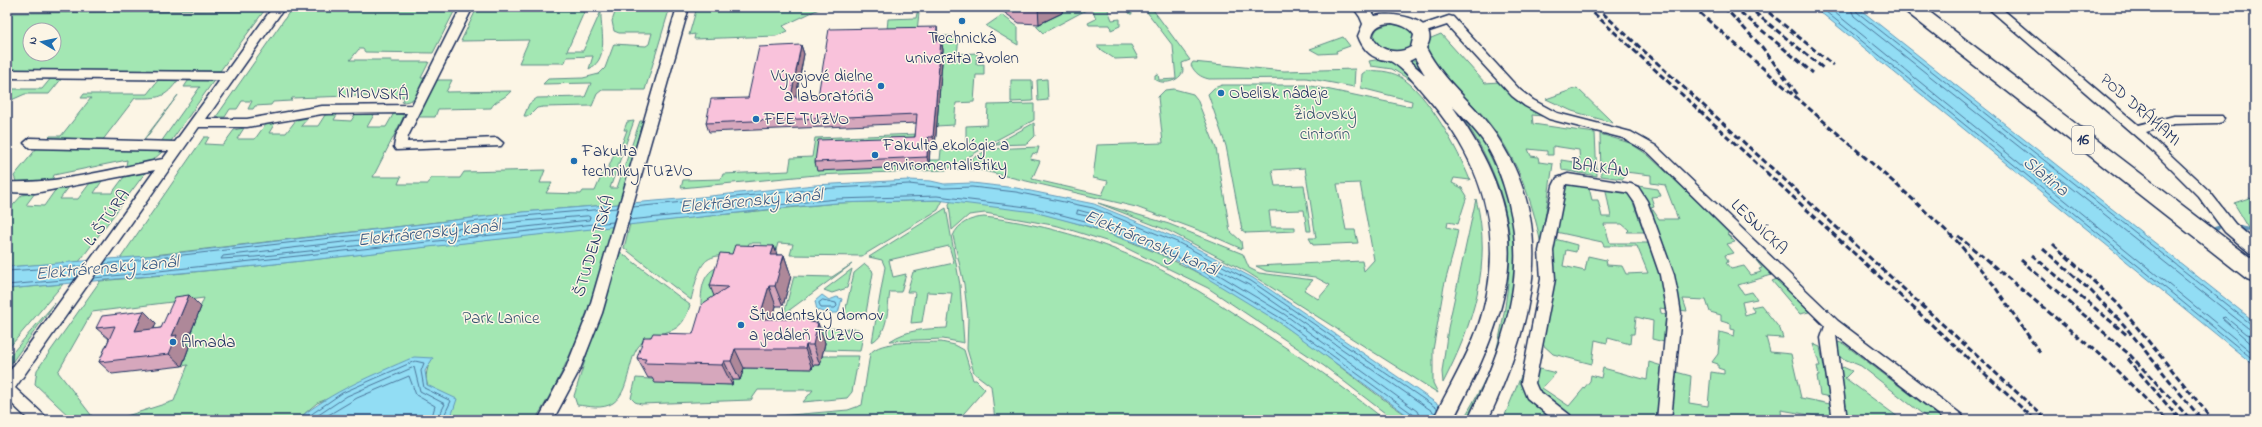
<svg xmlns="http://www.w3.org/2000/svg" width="2262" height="427" viewBox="0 0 2262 427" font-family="'Indie Flower',sans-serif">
	<rect width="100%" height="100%" fill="#fcf5e5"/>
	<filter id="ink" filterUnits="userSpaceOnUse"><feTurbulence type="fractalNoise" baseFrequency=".025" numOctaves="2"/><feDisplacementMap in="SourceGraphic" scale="8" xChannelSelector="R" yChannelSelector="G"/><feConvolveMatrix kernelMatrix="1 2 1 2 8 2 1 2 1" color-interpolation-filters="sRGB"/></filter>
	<g filter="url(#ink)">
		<g fill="#a3e7b3" stroke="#5f8b88" fill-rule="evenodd">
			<polygon points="266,7 265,9 150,10 151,8"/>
			<path d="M 602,7 C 597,22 613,57 589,69 L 593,56 L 567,57 L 565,62 L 563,63 L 519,63 L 529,40 L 461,41 L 477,8 ZM 585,10 L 601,11 L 583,51 L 567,51 Z"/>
			<polygon points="617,7 670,7 645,90 602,90 597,94 592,106 543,107 537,108 529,116 524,116 529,104 537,98 585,97 591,83 543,84 548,79 583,78 599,74 605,68 614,44 646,46 649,44 652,33 619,33 614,31 612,21"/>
			<polygon points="697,7 823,7 783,26 788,31 776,36 694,39 695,34 689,35"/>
			<polygon points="1063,7 1088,7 1088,9 1043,33 1036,26 1062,13"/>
			<polygon points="1092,7 1107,7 1112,20 1120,19 1120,26 1111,30 1110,25 1089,25 1088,23 1096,19"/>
			<path d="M 1125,7 L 1151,7 L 1190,60 L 1182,63 L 1183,71 C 1180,81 1163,86 1155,79 L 1155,75 L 1158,74 L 1159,80 L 1176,79 L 1173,46 L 1144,8 L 1131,8 L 1132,14 L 1130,14 Z"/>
			<path d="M 456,8 L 433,53 L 365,52 L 363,49 L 359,49 L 350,60 L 392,60 L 391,62 L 429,62 L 421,78 L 426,78 C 420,90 417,102 402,102 L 405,97 L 349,96 L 292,98 L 291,101 L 273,102 L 271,105 L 255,106 L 253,109 L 248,109 L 252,101 L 242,101 L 237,109 L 230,109 L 225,117 L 216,117 L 290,11 Z"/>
			<path d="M 264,11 L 220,71 L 7,70 L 7,13 ZM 30,30 L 54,30 L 54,54 L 30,54 Z"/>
			<polygon points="917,13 919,13 917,31 887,30 888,19 916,18"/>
			<polygon points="1002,15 1018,27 1018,45 986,26"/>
			<path d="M 1389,24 C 1431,24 1412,65 1382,47 C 1376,43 1373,39 1375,32 L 1378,28 Z"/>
			<path d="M 1441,34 L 1485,83 L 1499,82 L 1520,103 L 1542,116 L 1532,115 L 1533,124 L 1595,133 L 1597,176 L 1562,170 L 1561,160 L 1580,163 L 1579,150 L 1553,146 L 1553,155 L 1547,155 L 1547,151 L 1528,149 L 1531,156 L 1538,157 L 1539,162 L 1553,164 L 1541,245 C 1532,195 1511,143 1475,107 C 1464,95 1449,86 1439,74 C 1433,67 1430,57 1426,49 L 1431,38 Z"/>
			<polygon points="938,36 955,36 955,39 959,39 957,54 977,53 976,64 984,64 984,75 976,75 974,102 956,103 954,125 936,126"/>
			<polygon points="1343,37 1350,46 1336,51 1337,53 1319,54 1310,49"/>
			<polygon points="1098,45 1131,45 1138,58 1115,59 1098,48"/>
			<path d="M 1416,58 L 1473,126 L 1485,145 L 1505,188 L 1516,235 L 1515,293 L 1499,353 L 1466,420 L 1463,420 C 1475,399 1489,375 1496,352 C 1505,316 1512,269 1509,232 C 1502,168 1459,100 1409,61 Z"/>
			<polygon points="1381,59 1394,62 1415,83 1392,69 1371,66 1369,61"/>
			<path d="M 1193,62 L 1284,71 L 1355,69 L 1354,87 L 1306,78 L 1209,79 C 1200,77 1195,73 1191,65 Z"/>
			<path d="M 1366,71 C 1377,70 1389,71 1399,76 C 1428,93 1458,150 1470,180 L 1454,178 L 1452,183 L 1462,188 L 1467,196 L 1458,224 L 1448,222 L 1447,227 L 1458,230 L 1454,250 L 1444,286 L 1433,350 L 1433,383 L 1438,393 L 1247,272 L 1169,231 L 1098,203 L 1169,224 L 1243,254 L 1249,268 L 1259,273 L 1313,280 L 1304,290 L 1318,299 L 1330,285 L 1315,277 L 1266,271 L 1256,266 L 1362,261 L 1364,271 L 1374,260 L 1360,183 L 1337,184 L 1346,230 L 1355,230 L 1358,243 L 1313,245 L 1309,238 L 1316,238 L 1305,168 L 1272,170 L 1275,186 L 1304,185 L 1311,231 L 1307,231 L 1304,210 L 1269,211 L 1271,227 L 1295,227 L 1295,231 L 1246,233 L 1242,230 L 1226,146 L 1208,94 L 1214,88 L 1222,85 L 1307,85 L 1411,107 L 1412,101 L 1361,88 L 1362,74 Z"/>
			<polygon points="52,77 63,77 49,94 25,94 7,102 7,89 42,89"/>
			<path d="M 159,79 L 179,79 C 164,99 160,98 135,98 L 102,141 L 47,140 L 50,136 L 61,136 L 91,98 L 81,98 L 84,94 L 147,94 Z"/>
			<polygon points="215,79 169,144 141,143 178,95 143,142 161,142 200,87 184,87 188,81"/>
			<polygon points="1047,79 1048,100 1038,101 1037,80"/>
			<path d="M 435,80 L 452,80 L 446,92 L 511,91 C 505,99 495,100 491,108 L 438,109 L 435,117 L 417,117 Z"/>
			<polygon points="1011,80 1032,80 1033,101 1011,102"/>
			<polygon points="1577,88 1609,119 1613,123 1572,111 1546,99"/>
			<polygon points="1174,89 1193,94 1197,99 1216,148 1230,231 1241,241 1242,249 1206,233 1136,207 980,170 954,169 989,149 1039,147 1037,154 1033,153 1030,159 1040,161 1032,179 1102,195 1108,181 1093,178 1097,145 1163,143 1158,97 1165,90"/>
			<polygon points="1034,104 1034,120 987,145 966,146 966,126 987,125 988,105"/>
			<polygon points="338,113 334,120 351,121 356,113 375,113 367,127 386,127 394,113 403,114 403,118 373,177 401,177 398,184 428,184 431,178 460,178 464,172 545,170 540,183 552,183 546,193 581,194 583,191 595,191 604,170 608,169 616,149 620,149 627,130 624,130 627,122 634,121 610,188 617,188 640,121 643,121 619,204 523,212 120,259 204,137 209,137 205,144 223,145 234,130 244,128 237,139 255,139 265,125 275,123 269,133 286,133 296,120 308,118 301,126 318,126 325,115"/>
			<polygon points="1034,123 1035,136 1027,144 994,145"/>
			<polygon points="918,134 917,146 818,170 928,166 929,160 940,160 941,150 982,149 946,170 816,175 681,188 683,180 721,179 723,174 789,171 791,158 812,157 815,138"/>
			<polygon points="1600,134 1630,143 1648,155 1730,232 1727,234 1735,242 1727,244 1734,253 1725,255 1728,262 1726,263 1731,269 1744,266 1751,275 1761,272 1759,269 1762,268 1752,255 1772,275 1738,285 1744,294 1752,292 1757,299 1742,302 1745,315 1755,312 1751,307 1761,305 1780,329 1783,338 1766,337 1770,352 1791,354 1801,398 1830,404 1832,420 1822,420 1822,417 1781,410 1782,420 1671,420 1676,372 1691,376 1689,403 1708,406 1711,372 1724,374 1724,370 1718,368 1718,364 1712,362 1718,354 1720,332 1734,336 1735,330 1731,329 1731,324 1721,321 1721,315 1710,312 1706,300 1683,299 1687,311 1679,310 1638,186 1658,189 1661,196 1651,197 1654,206 1651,207 1659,219 1678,219 1665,185 1651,183 1651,175 1625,172 1623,179 1601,176"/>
			<polygon points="37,148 163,150 163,151 152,161 126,166 127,160 54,175 52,181 17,184 14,176"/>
			<polygon points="145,173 79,262 7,267 7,212 22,195 35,193 26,205 44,206 56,189 69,187 60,199 78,199 90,183 102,181 94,193 112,193 124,177"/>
			<polygon points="1566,182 1588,184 1592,200 1598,200 1602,217 1611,217 1605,186 1629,192 1644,232 1627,232 1629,230 1622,224 1604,224 1610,243 1648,243 1662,280 1666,309 1660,308 1661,313 1666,315 1664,342 1652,339 1653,321 1636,317 1634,334 1631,334 1630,344 1608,338 1607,343 1595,340 1592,364 1553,354 1541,343 1555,239 1577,245 1576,252 1566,250 1563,266 1585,271 1588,256 1606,260 1607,265 1622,266 1626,274 1648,273 1637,246 1604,246 1602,242 1556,232"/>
			<polygon points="2255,196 2255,234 2250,230 2234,203"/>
			<path d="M 1476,199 C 1493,264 1473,325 1443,383 L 1442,372 L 1448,328 Z"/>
			<path d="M 937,200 L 943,200 L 938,210 L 862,256 L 790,255 L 793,244 L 778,243 L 775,254 L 758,254 L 761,243 L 749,243 L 747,249 L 753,254 C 704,256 703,251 691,300 L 624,248 L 630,224 L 837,203 Z"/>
			<path d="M 951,201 C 979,204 1008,206 1035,212 C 1125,233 1203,270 1279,322 C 1325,353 1367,390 1414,420 L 1394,420 L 1324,366 L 1208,288 L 1122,246 L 1058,226 L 985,213 L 969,215 L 952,230 L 949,204 Z"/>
			<path d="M 946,208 L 960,285 L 964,343 L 943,339 L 890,341 C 908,329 926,329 947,328 L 952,293 L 927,292 L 922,322 L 911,323 L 915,292 L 907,292 L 913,272 L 954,263 L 949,246 L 889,260 L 893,277 L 906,274 L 901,292 L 890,292 C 887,308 889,333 872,342 L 885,267 L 882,260 L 869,257 Z"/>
			<path d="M 984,217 C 1048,224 1115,245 1171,275 C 1202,292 1230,311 1259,330 C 1302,358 1344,387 1385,420 L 995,420 L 991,386 L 974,373 L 967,349 L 968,318 L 964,284 L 953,236 C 958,223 971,218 984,217 Z"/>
			<path d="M 613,226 C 595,294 573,361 535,420 L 444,420 L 452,414 C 434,394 417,386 432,358 L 317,403 L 297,420 L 114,420 L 174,401 L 188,365 L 182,366 L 189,347 L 184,348 L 204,298 L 92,312 L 58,372 L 95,420 L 73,420 L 35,384 L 37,370 L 100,281 L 256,266 Z"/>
			<path d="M 619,251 L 690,305 C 679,345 656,323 638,347 C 627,363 630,391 613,403 C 602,410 589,406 577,405 L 574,396 Z"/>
			<polygon points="852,264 784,314 794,276 832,277"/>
			<polygon points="865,264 872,270 873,273 866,313 862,317 848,318 845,312 854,273"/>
			<path d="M 716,268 L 719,306 L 701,305 C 701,292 702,274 716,268 Z"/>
			<polygon points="852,269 847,288 832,293 824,290"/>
			<polygon points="1777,279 1780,281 1809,312 1800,314 1772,281"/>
			<polygon points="63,284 7,350 7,289"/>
			<polygon points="55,303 7,369 7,359"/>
			<polygon points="781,327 858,329 863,335 860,351 823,350 825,343"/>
			<path d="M 941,342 L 955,345 L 964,350 L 973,380 L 976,380 L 985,389 L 958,420 L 669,420 L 779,416 L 848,410 L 862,405 L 870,354 C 879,339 924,343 941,342 Z"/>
			<polygon points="1838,342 1844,344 1944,420 1930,420 1861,366 1837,356 1835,343"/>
			<polygon points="1813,344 1820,347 1830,397 1820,395 1817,376 1819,376 1817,366 1820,366"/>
			<polygon points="822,356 859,356 852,392 847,398 803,402 813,390 758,390 751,400 641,404 635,402 631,398 636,378 731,385 733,380 740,380 744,368 774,369 775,367 812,369 813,365 820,365"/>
			<polygon points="1649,362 1662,366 1657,420 1571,420 1536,394 1533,383 1536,368 1556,373 1542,388 1569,406 1590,381 1591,375 1601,378 1603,368 1647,380"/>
			<polygon points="1843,367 1852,371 1845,378 1902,420 1846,420 1839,370"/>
			<path d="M 1521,376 C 1519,398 1542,408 1558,420 L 1503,420 Z"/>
		</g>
		<g fill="#92ddf4" stroke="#6297b8">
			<polygon points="1814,7 1857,7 2255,322 2255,366"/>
			<polygon points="909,180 931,181 944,184 972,183 1016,188 1094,204 1179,239 1253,278 1461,420 1414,420 1279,322 1225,289 1182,263 1136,243 1091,227 1034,212 937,200 837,203 782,208 256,266 7,289 7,267 160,255 523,212 691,198 815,185"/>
			<polygon points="822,295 829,300 837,297 842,299 838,313 826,313 817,310 815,301"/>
			<path d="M 414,357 L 433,358 L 425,371 L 427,385 L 457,399 L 452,414 L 444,420 L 297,420 C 332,391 373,375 414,357 Z"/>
		</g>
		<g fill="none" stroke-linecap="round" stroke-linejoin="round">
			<g stroke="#4b759a" stroke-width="1">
				<polyline points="1820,7 2255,361"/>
				<polyline points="1828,7 2255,355"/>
				<polyline points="1850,7 1854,16 2248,328 2255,330"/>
				<polyline points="1855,7 1857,12 2251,324 2255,325"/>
				<polyline points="633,207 816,189 909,184 944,188 972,187 1016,192 1093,208 1177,242 1251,281 1438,409"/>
				<polygon points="1078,210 1100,216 1101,219 1077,214"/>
				<polygon points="588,216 590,217 589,220 255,257 221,259 223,256 524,221"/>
				<polyline points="629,220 837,199 937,196 1035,208 1093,223 1137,239 1184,260 1282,319 1414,415 1416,420"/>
				<polyline points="104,264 523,216 617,208"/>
				<polyline points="7,271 85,266"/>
				<polyline points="94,278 613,222"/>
				<polyline points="7,285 75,279"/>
				<polygon points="823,300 836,303 837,306 835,308 821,308 819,303"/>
				<polyline points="2255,336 2246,334 2225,317 2222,318 2255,347"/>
				<polyline points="303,420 342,393 415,361 424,363 421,371 424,388 451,401 442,420"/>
				<polyline points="311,420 347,396 414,367 420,391 445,404 437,420"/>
				<polyline points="320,420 357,398 409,376 416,395 435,406 431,420"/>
				<polyline points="1421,420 1417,411 1284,314 1216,273 1216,270 1218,269 1249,285 1435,413"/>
			</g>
			<g stroke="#6297b8" stroke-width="4">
				<polyline points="2240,228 2255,231"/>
				<polyline points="2215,229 2218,228"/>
			</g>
			<defs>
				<g id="minor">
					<path d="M 273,7 L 285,7 L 206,119 L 247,119 L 322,106 L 412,105 L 461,7 L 473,7 L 408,136 L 407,142 L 497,138 L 503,143 L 501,146 L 396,150 L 394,147 L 396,136 L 407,113 L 322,114 L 247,127 L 199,127 L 15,388 L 44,415 L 46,420 L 29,420 L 7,399 L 7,375 L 155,170 L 35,193 L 7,192 L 7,182 C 60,184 112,169 163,159 L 169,151 L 30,148 L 24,143 L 30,138 L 175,142 L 220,80 L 7,78 L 7,70 L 226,72 Z"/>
					<polygon points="677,7 689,7 602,313 580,369 553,420 538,420 566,368 588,313"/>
					<polygon points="1987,7 2000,7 2138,125 2174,116 2222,116 2224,119 2222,122 2218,123 2174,124 2146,132 2209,191 2235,224 2255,241 2255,254 2250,253 2225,232 2199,197 2154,152"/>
					<polygon points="1449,16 1453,17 1520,90 1533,100 1557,113 1631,132 1656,146 1838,321 1962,415 1964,420 1946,420 1836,335 1847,420 1833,420 1821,338 1825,326 1648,152 1623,138 1549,119 1525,106 1512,96 1447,25 1420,34 1414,30 1416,27"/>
					<polygon points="1568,174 1631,184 1638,187 1647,201 1674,275 1678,295 1681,314 1671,420 1657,420 1667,314 1660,275 1635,203 1628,193 1624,192 1566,184 1553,251 1555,279 1535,383 1538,390 1570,415 1572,420 1554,420 1527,398 1521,383 1541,279 1539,251 1553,186 1557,178"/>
				</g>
				<path id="tertiary" d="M 1353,7 L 1368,7 L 1375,16 C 1394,11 1443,20 1426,48 C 1444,83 1475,103 1496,135 C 1560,230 1531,325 1488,420 L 1468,420 C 1501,351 1528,281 1509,204 C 1504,184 1497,163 1486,145 C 1477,131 1464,118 1452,106 C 1538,225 1516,298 1453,420 L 1433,420 C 1448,389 1466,360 1478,327 C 1508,240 1484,162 1424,94 C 1415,83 1404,69 1392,62 C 1389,60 1384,60 1380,59 C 1369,56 1362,47 1358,36 L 1363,24 L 1360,17 ZM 1392,23 C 1401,25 1409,27 1414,35 L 1411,47 C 1398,55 1379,52 1372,36 C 1374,26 1382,23 1392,23 ZM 1415,58 L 1425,75 L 1409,61 Z"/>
				<polygon id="primary" points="1902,7 1923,7 2255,261 2255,282 2247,279 1905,11"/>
			</defs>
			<use href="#minor" stroke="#1b2f5e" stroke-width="3"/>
			<use href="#tertiary" stroke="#1b2f5e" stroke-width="3"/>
			<use href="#primary" stroke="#1b2f5e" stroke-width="3"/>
			<use href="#minor" fill="#fcf5e5" fill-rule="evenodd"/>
			<use href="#tertiary" fill="#fcf5e5" fill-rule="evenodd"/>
			<use href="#primary" fill="#fcf5e5" fill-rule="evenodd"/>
			<g stroke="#1b2f5e" stroke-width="3" stroke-dasharray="6 3" stroke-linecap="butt">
				<polyline points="1587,7 2035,420"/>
				<polyline points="1596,7 2047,420"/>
				<polyline points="1693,7 1907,194 1955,239 1993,284 2040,353"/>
				<polyline points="1724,7 1762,47 1798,95"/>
				<polyline points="1734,7 1813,73"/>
				<polyline points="1748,7 1823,68"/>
				<polyline points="1762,7 1833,65"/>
				<polyline points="1958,236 2107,361 2167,420"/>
				<polyline points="2053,244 2117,303 2213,420"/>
				<polyline points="2043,249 2091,291 2124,325 2202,420"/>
				<polyline points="2032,255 2127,335"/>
				<polyline points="2021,260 2131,356 2191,420"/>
				<polyline points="2128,359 2180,420"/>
			</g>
		</g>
		<g fill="#d6a7bc" stroke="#1b2f5e">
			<polygon points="1001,7 1063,7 1062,13 1039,24 1019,23 1001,10"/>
			<polygon points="938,36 938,41 941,40 943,50 935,146 930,146 929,166 817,171 815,162 915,137 917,123 709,132 706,123 748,98 801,45 804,54 796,96 818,96"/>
			<polygon points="774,246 777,255 784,255 791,276 783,306 776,306 773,319 811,319 812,322 818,323 825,343 820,365 813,365 812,369 744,368 740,380 733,380 732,385 655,383 652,378 648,378 637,358 693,334 714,296 710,286 732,254"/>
			<polygon points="189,295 201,307 186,344 189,347 182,366 112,374 99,362 109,339 96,328 144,311 156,323 154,329 161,328"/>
		</g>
		<g fill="#ae8899" stroke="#1b2f5e">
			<polygon points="1038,7 1063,7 1062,13 1039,24"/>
			<polygon points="937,27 938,36 937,50 936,41"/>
			<polygon points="941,40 943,50 935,146 933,137"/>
			<polygon points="801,45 804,54 794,106 791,97"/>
			<polygon points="928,137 930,146 929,166 927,157"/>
			<polygon points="774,246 781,266 784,255 791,276 783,306 775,286 771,255"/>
			<polygon points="769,286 776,306 767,339 759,319"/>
			<polygon points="189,295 201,307 186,344 189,347 182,366 169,354 172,336"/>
			<polygon points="144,311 156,323 148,343 135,331"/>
			<polygon points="811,319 816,333 818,323 825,343 820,365 813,345 810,322"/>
			<polygon points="806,345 813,365 812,369 805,349"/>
			<polygon points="735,349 744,368 740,380 731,361"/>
			<polygon points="724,361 733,380 732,385 722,365"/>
		</g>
		<g fill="#f9c2db" stroke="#1b2f5e">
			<polygon points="937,27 936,41 941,40 933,137 928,137 927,157 815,162 818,140 915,137 917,114 706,123 711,99 748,98 759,47 801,45 791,97 818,96 829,29"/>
			<polygon points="735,245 774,246 771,255 784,255 775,286 769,286 759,319 811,319 810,322 818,323 813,345 806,345 805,349 735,349 731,361 724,361 722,365 644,363 646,359 637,358 644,337 651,337 653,333 693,334 702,304 728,287 710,286 720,253 732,254"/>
			<polygon points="189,295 172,336 177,335 169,354 99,362 115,326 96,328 102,316 144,311 135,331 161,328 175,297"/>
		</g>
	</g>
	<g fill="#1f6fb2" stroke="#fcf5e5" stroke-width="1.5">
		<circle cx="962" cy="21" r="4"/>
		<circle cx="881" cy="86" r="4"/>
		<circle cx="1221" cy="93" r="4"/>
		<circle cx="756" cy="119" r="4"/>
		<circle cx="875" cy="155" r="4"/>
		<circle cx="574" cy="161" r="4"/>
		<circle cx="741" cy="325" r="4"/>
		<circle cx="173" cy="342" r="4"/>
	</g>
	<g text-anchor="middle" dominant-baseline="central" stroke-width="3" stroke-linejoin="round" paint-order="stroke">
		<rect fill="#fcf5e5" stroke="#5e6a86" stroke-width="1" x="2072" y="126" width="22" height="28" rx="3"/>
		<g font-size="16" font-weight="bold" fill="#1b2f5e">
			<text x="2083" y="140">16</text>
		</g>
		<g font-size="17" fill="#1b2f5e" stroke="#fcf5e5" text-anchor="start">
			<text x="962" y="38" text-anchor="middle">Technická<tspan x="962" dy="20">univerzita Zvolen</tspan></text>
			<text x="873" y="76" text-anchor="end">Vývojové dielne<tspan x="873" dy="20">a laboratóriá</tspan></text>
			<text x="1229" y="93">Obelisk nádeje</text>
			<text x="764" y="119">FEE TUZVO</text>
			<text x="883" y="145">Fakulta ekológie a<tspan x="883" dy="20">enviromentalistiky</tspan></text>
			<text x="582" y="151">Fakulta<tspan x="582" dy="20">techniky TUZVO</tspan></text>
			<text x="749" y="315">Študentský domov<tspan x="749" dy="20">a jedáleň TUZVO</tspan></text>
			<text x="181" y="342">Almada</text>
		</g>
		<g font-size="17" fill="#1b2f5e" stroke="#fcf5e5">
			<text transform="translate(373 94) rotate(2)">KIMOVSKÁ</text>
			<text transform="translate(2140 110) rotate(41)">POD DRÁHAMI</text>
			<text transform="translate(1600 168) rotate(8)">BALKÁN</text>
			<text transform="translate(107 218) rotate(-54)">Ľ. ŠTÚRA</text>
			<text transform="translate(1759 227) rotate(44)">LESNÍCKA</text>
			<text transform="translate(594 246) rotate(-73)">ŠTUDENTSKÁ</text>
		</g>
		<g font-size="17" fill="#36546f" stroke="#fcf5e5">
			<text x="1325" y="114">Židovský<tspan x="1325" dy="20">cintorín</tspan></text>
			<text x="501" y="318">Park Lanice</text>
		</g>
		<g font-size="18" font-style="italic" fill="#395a84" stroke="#fcf5e5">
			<text transform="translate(2045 177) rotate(39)">Slatina</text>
			<text transform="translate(751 202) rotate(-5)">Elektrárenský kanál</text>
			<text transform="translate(429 234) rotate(-6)">Elektrárenský kanál</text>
			<text transform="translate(1151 244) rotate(23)">Elektrárenský kanál</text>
			<text transform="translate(107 269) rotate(-5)">Elektrárenský kanál</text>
		</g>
	</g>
	<rect width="2262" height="427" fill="none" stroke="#fcf5e5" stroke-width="24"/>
	<rect x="12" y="12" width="2238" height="403" fill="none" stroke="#1b2f5e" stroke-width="1.5" filter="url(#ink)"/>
	<g transform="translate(42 42) rotate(279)"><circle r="19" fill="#fcf5e5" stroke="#a2a6af"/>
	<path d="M0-3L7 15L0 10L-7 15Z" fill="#1f6fb2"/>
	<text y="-6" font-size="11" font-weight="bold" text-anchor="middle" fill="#1b2f5e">N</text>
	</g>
</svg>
